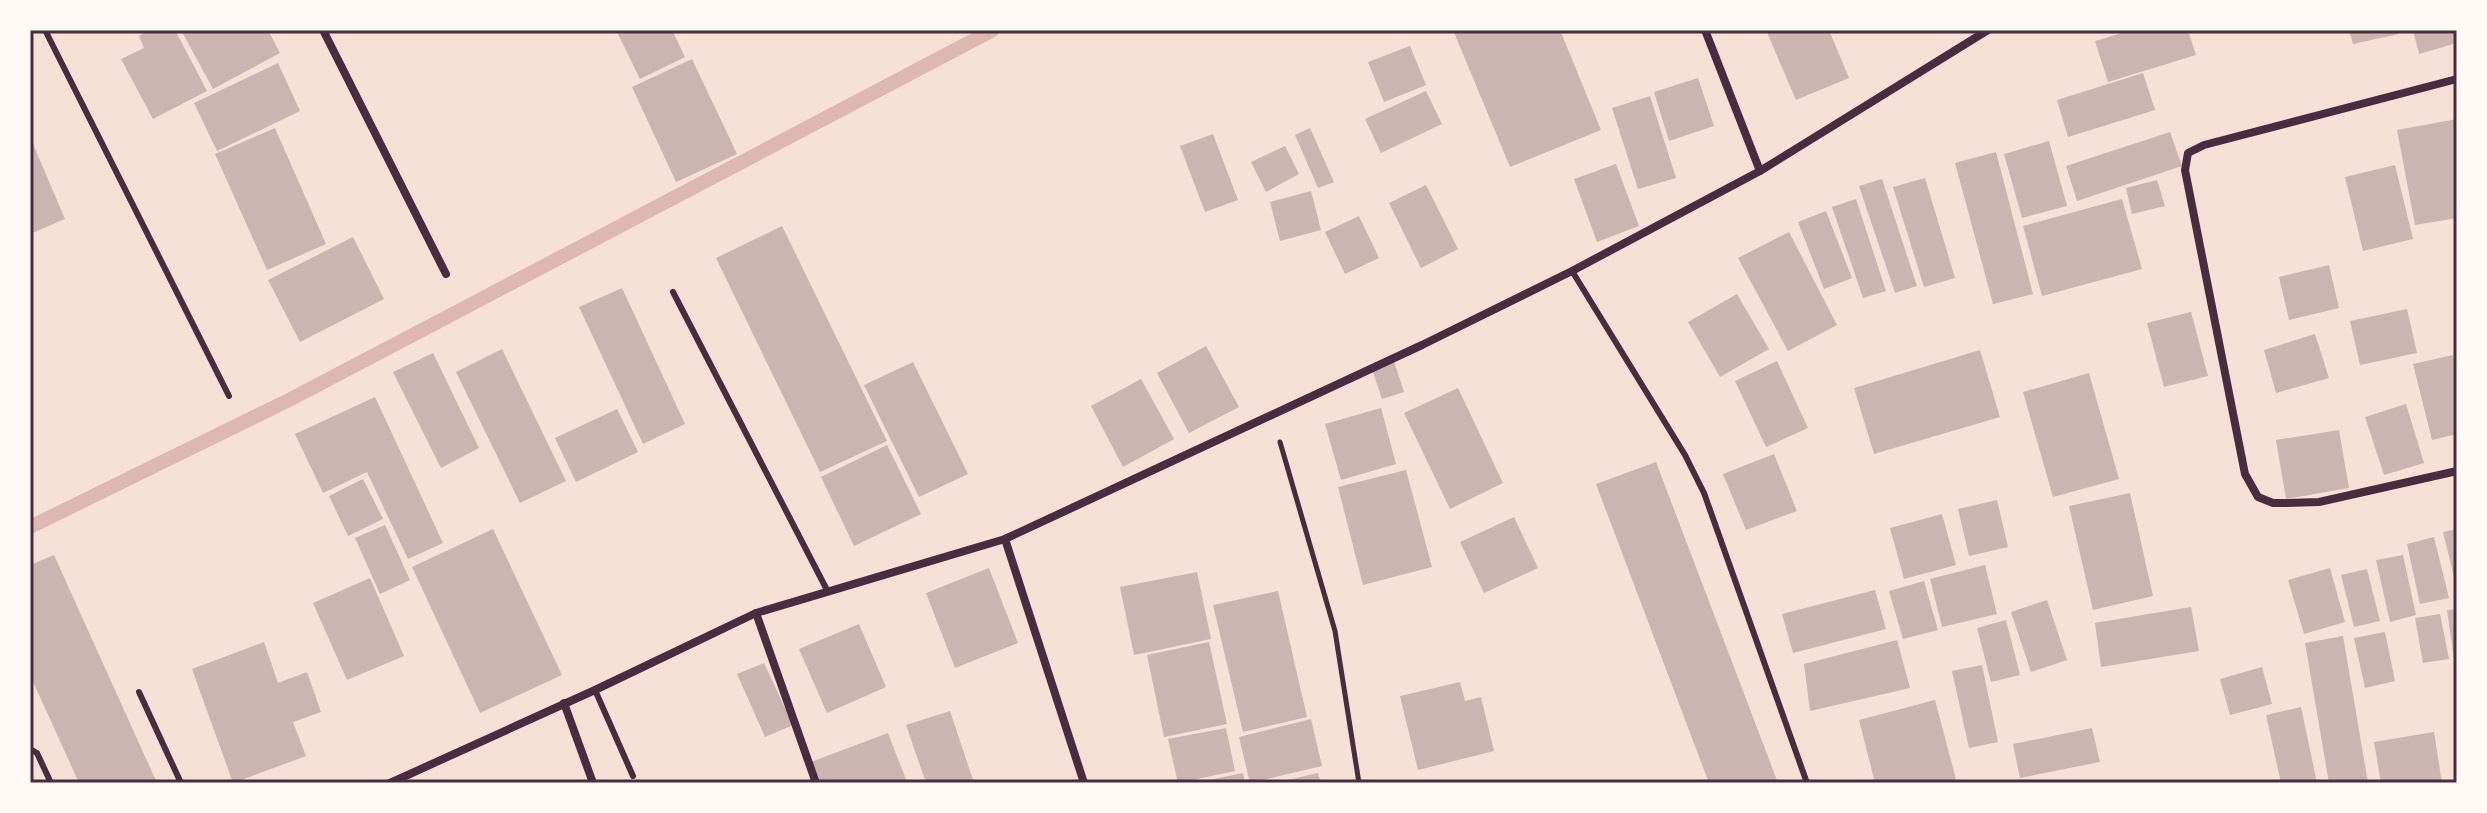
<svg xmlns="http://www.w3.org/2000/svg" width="2487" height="813" viewBox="0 0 2487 813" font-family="Inter,sans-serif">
	<rect width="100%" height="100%" fill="#f7e1d7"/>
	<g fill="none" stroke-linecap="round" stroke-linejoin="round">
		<polyline stroke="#dcb8b0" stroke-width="14" points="30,527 291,399 993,30"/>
	</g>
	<g fill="#ccb4b1">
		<polygon points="150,30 175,30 207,91 153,119 121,59 144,48 139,36"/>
		<polygon points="181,30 268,30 280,53 213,89"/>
		<polygon points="616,30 672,30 685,57 640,79"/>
		<polygon points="1453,30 1560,30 1601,130 1510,167"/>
		<polygon points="1766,30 1829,30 1849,78 1796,100"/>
		<polygon points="2132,30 2188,30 2196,55 2108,82 2095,41"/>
		<polygon points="2349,30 2398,30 2399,34 2353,44"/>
		<polygon points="2413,30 2457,30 2457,43 2419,54"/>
		<polygon points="1410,46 1426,85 1384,102 1368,62"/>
		<polygon points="692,59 737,154 676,182 632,87"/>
		<polygon points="278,63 300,111 217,151 194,103"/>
		<polygon points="2143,73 2155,110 2068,137 2057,100"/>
		<polygon points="1698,78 1714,126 1669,141 1654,92"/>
		<polygon points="1426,91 1442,124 1381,153 1365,119"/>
		<polygon points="1650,96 1676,178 1638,189 1612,108"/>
		<polygon points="2457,119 2457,218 2415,225 2397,130"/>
		<polygon points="275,128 326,244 267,270 215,154"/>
		<polygon points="1310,128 1334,182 1318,188 1295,135"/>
		<polygon points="2170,132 2182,166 2077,201 2066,166"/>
		<polygon points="1213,134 1238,200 1205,212 1180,146"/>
		<polygon points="30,137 65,219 30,234"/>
		<polygon points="2049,141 2067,206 2022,218 2004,154"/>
		<polygon points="1285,146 1299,174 1266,192 1251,162"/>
		<polygon points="1996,152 2033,294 1993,304 1955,163"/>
		<polygon points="1616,164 1639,226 1597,242 1574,179"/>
		<polygon points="2395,165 2413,239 2363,251 2345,177"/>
		<polygon points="1925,178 1955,278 1924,287 1893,187"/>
		<polygon points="1882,179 1917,286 1895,293 1859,186"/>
		<polygon points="2157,180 2165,206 2132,214 2126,188"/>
		<polygon points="1426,185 1458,249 1421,268 1389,203"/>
		<polygon points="1311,191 1321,230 1280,241 1270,202"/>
		<polygon points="1856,199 1886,291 1863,298 1832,207"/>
		<polygon points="2122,199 2142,269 2042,296 2023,226"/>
		<polygon points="1826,211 1852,278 1824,289 1798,222"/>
		<polygon points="1359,216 1379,258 1345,274 1325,232"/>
		<polygon points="782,226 887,441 820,472 716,258"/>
		<polygon points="1789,232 1837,325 1788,351 1738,258"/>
		<polygon points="353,237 384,299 300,342 268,280"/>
		<polygon points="2329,265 2339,308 2289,320 2279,277"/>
		<polygon points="622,288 685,424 643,444 579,307"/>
		<polygon points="1737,294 1769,349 1720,377 1688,322"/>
		<polygon points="2407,309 2417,353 2360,365 2350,321"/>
		<polygon points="2191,312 2208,376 2164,387 2147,323"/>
		<polygon points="2315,334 2329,378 2276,393 2264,350"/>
		<polygon points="1206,346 1239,407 1189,433 1157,373"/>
		<polygon points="502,349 566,481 520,503 456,372"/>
		<polygon points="1980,350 2000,417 1874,454 1854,388"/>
		<polygon points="433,353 479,448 441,468 393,372"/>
		<polygon points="2453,355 2457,371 2457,434 2432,440 2413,364"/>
		<polygon points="1394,361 1404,392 1382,399 1372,369"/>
		<polygon points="1777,361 1808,428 1766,447 1735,381"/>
		<polygon points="913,362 968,474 919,497 864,385"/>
		<polygon points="2089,373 2119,479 2053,497 2023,392"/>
		<polygon points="1141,379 1174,439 1123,467 1091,406"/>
		<polygon points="1458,388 1503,483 1450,509 1404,413"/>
		<polygon points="375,397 443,543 408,559 367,472 323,493 295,434"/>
		<polygon points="2406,404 2424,463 2384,475 2365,417"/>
		<polygon points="1381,408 1396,464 1341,480 1325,424"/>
		<polygon points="617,409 638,452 576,482 555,438"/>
		<polygon points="2339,430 2349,488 2286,499 2276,440"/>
		<polygon points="887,445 921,514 854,546 821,477"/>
		<polygon points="1774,454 1797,511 1746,530 1723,474"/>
		<polygon points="1656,462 1778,783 1709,783 1596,484"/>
		<polygon points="1406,470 1432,567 1363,585 1338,487"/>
		<polygon points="363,479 383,519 348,536 329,496"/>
		<polygon points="2130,493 2153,596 2093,610 2069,506"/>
		<polygon points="1997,500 2008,547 1969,556 1958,509"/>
		<polygon points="1942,514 1956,565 1904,579 1890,528"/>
		<polygon points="1514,517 1538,568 1484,593 1460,542"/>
		<polygon points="385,525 410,580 380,594 355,538"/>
		<polygon points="493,529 562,675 480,713 412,567"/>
		<polygon points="2457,529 2457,585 2456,585 2443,532"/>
		<polygon points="2434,537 2449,598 2420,604 2407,544"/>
		<polygon points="54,555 157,783 79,783 30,675 30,565"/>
		<polygon points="2403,555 2416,615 2390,622 2376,560"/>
		<polygon points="1985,565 1997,614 1942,627 1930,579"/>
		<polygon points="989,568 1018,643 955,668 926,593"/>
		<polygon points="2330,568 2345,622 2304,634 2288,580"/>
		<polygon points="2367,569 2380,621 2354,627 2341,575"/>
		<polygon points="1197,572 1211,639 1134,655 1120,587"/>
		<polygon points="370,578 404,656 347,680 313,603"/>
		<polygon points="1924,581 1938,630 1903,639 1889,591"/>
		<polygon points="1875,590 1886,629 1793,653 1782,614"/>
		<polygon points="1278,591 1307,717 1243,732 1213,605"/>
		<polygon points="2047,600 2067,660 2031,672 2011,612"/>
		<polygon points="2191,607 2199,651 2101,667 2095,623"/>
		<polygon points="2457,609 2457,659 2454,659 2447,610"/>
		<polygon points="2440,614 2449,659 2423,663 2415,618"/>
		<polygon points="2006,620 2020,675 1991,682 1977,628"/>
		<polygon points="859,624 886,687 827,713 799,649"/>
		<polygon points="2385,632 2395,681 2365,688 2354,638"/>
		<polygon points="2343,636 2368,783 2329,783 2305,643"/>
		<polygon points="1897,640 1910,688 1810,711 1804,664"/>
		<polygon points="264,642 278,683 307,672 321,712 293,722 306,756 233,783 192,669"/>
		<polygon points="1209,642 1227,724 1164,737 1147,655"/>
		<polygon points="764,663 793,725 765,737 737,674"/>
		<polygon points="1982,665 1998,742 1969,748 1952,671"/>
		<polygon points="2262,667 2272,704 2230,715 2220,679"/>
		<polygon points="1460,682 1465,701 1481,697 1494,751 1418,770 1400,696"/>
		<polygon points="1935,700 1957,783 1875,783 1859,720"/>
		<polygon points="2301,707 2317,783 2281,783 2266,715"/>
		<polygon points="950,711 974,783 926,783 906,725"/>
		<polygon points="1311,719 1322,766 1250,783 1239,737"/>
		<polygon points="1226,728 1235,771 1178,783 1168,739"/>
		<polygon points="2092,728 2100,762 2020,778 2013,744"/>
		<polygon points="2434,732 2442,783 2381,783 2374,742"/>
		<polygon points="888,733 907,782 819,783 811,762"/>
		<polygon points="1243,773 1245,783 1199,783 1199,782"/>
		<polygon points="1318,773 1321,783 1279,783 1279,782"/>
	</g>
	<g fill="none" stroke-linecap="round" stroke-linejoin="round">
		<polyline stroke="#4a2c40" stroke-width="5" points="1280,442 1335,631 1359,783"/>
		<g stroke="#4a2c40" stroke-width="6">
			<polyline points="45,30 229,396"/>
			<polyline points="1572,271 1685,455 1704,493 1807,783"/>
			<polyline points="673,292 828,592"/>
			<polyline points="595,690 633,776"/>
			<polyline points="139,692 181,783"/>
			<polyline points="30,749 37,753 51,783"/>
		</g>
		<g stroke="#4a2c40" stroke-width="8">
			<polyline points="323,30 446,274"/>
			<polyline points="1705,30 1760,171"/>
			<polyline points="2457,79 2204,145 2188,153 2185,170 2245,474 2258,497 2273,503 2287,503 2319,502 2457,471"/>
			<polyline points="1005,539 1084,783"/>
			<polyline points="756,613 816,783"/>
			<polyline points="564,703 593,783"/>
			<polyline points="390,783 595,690 756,613 1005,539 1422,345 1572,271 1760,171 1988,30"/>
		</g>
	</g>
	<rect width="2487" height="813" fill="none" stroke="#fffaf5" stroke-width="64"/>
	<rect x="32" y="32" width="2423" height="749" fill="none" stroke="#4a2c40" stroke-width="3"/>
</svg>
